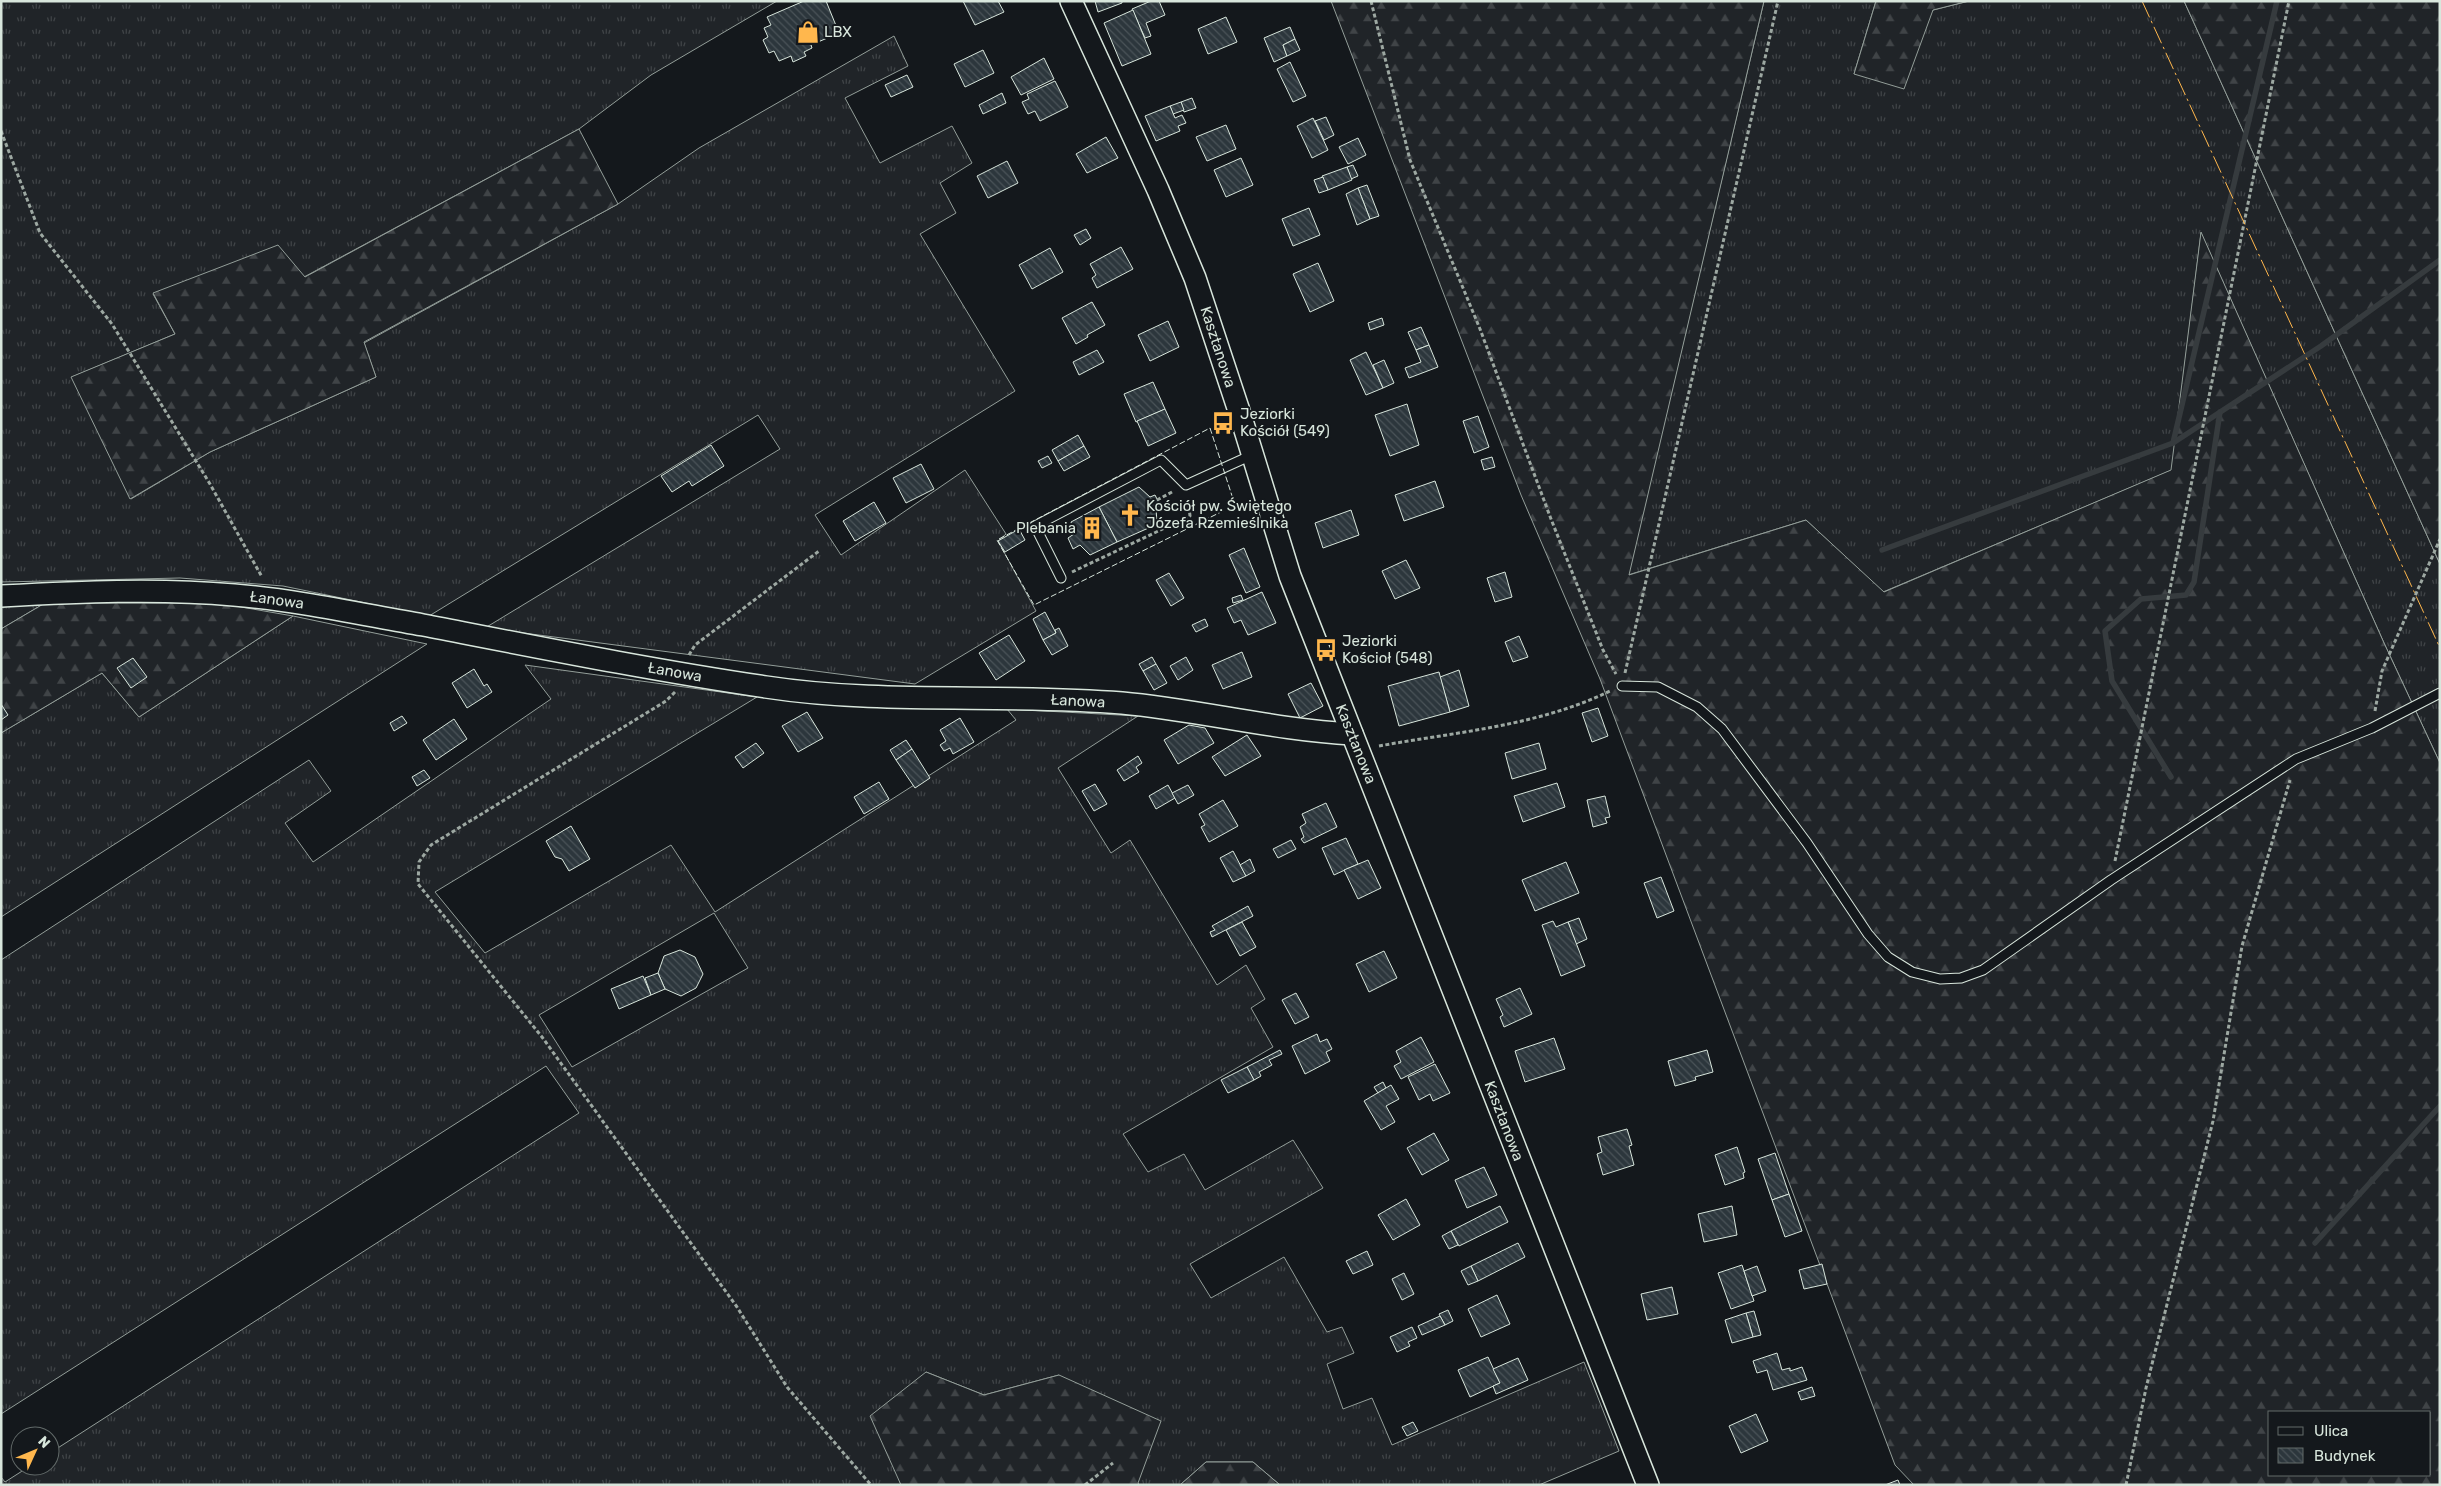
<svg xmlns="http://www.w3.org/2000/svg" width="2441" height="1486" viewBox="0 0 2441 1486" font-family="Rubik,sans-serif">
	<defs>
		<pattern id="grass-tufts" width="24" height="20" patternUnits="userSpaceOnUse" patternTransform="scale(1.25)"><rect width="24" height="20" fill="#202428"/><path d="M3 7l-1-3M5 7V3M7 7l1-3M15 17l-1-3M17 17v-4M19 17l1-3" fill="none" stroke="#404447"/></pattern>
		<pattern id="forest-firs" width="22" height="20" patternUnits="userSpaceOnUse" patternTransform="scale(1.25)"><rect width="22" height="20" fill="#202428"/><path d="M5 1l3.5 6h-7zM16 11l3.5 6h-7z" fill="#404447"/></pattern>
		<pattern id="building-back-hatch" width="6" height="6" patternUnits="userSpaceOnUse" patternTransform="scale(1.25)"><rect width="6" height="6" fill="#2c363c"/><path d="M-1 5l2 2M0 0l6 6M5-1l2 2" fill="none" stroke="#4a5358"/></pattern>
	</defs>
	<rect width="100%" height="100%" fill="#14181c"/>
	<g fill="url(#grass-tufts)" stroke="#939e99" fill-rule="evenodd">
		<polygon points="1,1 777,1 651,75 579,129 304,277 153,294 175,334 72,377 131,499 210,452 376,377 364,343 618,204 699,148 894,36 908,66 845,98 880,163 952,126 972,163 940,183 956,213 920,234 1015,391 815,515 841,555 965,470 1006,534 998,541 1036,611 915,684 485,628 780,449 758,415 429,616 283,586 180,578 1,582"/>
		<polygon points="1764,1 1876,1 1854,74 1933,10 1969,1 2184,1 2440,564 2440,763 2384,643 2201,233 2172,470 1883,592 1806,520 1628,575"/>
		<polygon points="45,603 1,629 1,607"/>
		<polygon points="293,616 427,644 1,917 1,733 102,673 139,717"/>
		<path d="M 525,665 L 757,697 L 435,892 L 485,953 L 671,845 L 715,912 L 1016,720 L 1007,709 L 1138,716 L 1058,768 L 1111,853 L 1130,840 L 1217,985 L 1246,965 L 1265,999 L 1251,1008 L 1273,1047 L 1123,1134 L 1148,1172 L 1184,1154 L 1205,1190 L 1293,1140 L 1323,1188 L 1190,1264 L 1211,1298 L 1284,1257 L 1327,1332 L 1342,1327 L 1354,1353 L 1327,1364 L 1343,1409 L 1372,1398 L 1392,1445 L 1584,1362 L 1619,1451 L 1539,1485 L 1280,1485 L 1253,1462 L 1206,1462 L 1180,1485 L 1139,1485 L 1059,1375 L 984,1395 L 926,1372 L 899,1479 L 901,1485 L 1,1485 L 1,1477 L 5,1482 L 30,1466 L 50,1466 L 50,1453 L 579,1113 L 546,1066 L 1,1414 L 1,960 L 309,760 L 331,791 L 285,823 L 313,862 L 551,699 ZM 714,913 L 748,968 L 572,1067 L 539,1015 Z"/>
	</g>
	<g fill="url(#forest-firs)" stroke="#939e99" fill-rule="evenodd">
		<path d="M 1331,1 L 1764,1 L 1629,575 L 1806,520 L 1884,592 L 2171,470 L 2201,232 L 2384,643 L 2440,763 L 2440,1485 L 1914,1485 L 1895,1465 L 1600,679 L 1521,495 ZM 2270,1412 L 2430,1412 L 2430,1475 L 2270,1475 Z"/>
		<polygon points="1876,1 1969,1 1933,10 1904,89 1854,74"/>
		<polygon points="2184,1 2440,1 2440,564"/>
		<polygon points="579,129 618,204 364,342 376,377 210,452 130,499 71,377 175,334 153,293 278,245 305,277"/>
		<polygon points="45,603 218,603 293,616 139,717 102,673 1,733 1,629"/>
		<polygon points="926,1372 984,1395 1059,1375 1161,1421 1138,1483 1139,1485 901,1485 870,1416"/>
		<polygon points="1206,1462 1253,1462 1280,1485 1180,1485"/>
	</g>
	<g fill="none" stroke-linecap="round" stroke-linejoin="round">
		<g stroke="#363b3e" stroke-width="5.5">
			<polyline points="2173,443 2277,1"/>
			<polyline points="1882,550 2173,443 2321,346 2440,260"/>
			<polyline points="2171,777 2112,681 2105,631 2141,599 2186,595 2194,582 2220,412"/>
			<polyline points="2315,1243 2440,1106"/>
		</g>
	</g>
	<g fill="url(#building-back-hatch)" stroke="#d8e6dc">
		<polygon points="804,1 826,1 839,33 811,45 812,48 804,52 806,56 793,62 791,56 779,61 774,51 769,53 763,40 768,37 764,28 771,25 767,17"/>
		<polygon points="963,1 998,1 1004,12 975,25"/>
		<polygon points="1095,1 1122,1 1122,3 1098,12"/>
		<polygon points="1151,1 1159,1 1165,15 1146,23 1151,36 1145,38 1132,9"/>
		<polygon points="1133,10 1151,54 1122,66 1104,23"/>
		<polygon points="1226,17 1237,42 1208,54 1198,29"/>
		<polygon points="1290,27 1295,39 1283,45 1287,56 1274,62 1264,38"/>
		<polygon points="1295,39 1300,50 1287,56 1283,45"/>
		<polygon points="983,50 994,73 965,87 954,64"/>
		<polygon points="1044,58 1054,79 1021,95 1011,77"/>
		<polygon points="1290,62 1306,96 1293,102 1277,69"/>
		<polygon points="907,75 913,87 891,97 885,85"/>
		<polygon points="1055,81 1068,107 1040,121 1035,111 1028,114 1022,102 1029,99 1027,94"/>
		<polygon points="1002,93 1006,103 983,114 979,105"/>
		<polygon points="1192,98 1196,108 1184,112 1181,102"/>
		<polygon points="1181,102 1184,110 1173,114 1170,106"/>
		<polygon points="1170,106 1175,118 1182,115 1186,123 1178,126 1180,131 1156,141 1145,116"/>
		<polygon points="1326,117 1334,135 1324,140 1315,121"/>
		<polygon points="1313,118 1328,150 1312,158 1297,126"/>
		<polygon points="1226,125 1236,149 1207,161 1196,137"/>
		<polygon points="1106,137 1118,158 1087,173 1076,154"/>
		<polygon points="1358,138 1366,155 1348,164 1339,147"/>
		<polygon points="1241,158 1253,185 1226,197 1214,170"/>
		<polygon points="1007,161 1018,183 988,198 977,176"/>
		<polygon points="1353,165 1358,176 1351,179 1347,167"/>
		<polygon points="1347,167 1352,180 1328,190 1322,176"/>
		<polygon points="1323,177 1328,190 1319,193 1314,180"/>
		<polygon points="1367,185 1379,216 1370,219 1358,188"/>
		<polygon points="1358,188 1370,219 1357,225 1346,194"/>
		<polygon points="1309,208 1320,235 1293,246 1282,219"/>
		<polygon points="1086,229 1091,238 1080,245 1074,235"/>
		<polygon points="1121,247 1133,269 1097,288 1092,278 1096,275 1090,264"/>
		<polygon points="1050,248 1063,272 1032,289 1019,265"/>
		<polygon points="1318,263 1334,301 1310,312 1293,274"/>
		<polygon points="1092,302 1105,325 1087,335 1088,337 1076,344 1062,318"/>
		<polygon points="1382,318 1384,325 1370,330 1368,323"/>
		<polygon points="1168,321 1179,347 1150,361 1138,335"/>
		<polygon points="1421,327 1429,345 1416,350 1408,332"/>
		<polygon points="1429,345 1438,367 1409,378 1405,368 1421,362 1416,350"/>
		<polygon points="1097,350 1104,362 1079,375 1073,362"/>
		<polygon points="1366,352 1383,388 1366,395 1350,360"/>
		<polygon points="1384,360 1394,383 1383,388 1373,365"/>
		<polygon points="1153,382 1165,409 1136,422 1124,394"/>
		<polygon points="1407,404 1419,445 1390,456 1375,415"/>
		<polygon points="1165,409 1176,433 1148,446 1137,421"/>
		<polygon points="1478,416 1489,447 1474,453 1463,421"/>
		<polygon points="1078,435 1084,446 1058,461 1052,450"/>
		<polygon points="711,445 724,466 692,486 689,481 672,492 661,476"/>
		<polygon points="1084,446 1090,457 1064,471 1058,461"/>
		<polygon points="1048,456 1052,463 1042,468 1038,461"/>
		<polygon points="1492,457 1495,467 1484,470 1481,460"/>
		<polygon points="921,464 934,489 906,503 893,478"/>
		<polygon points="1435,481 1444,507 1404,521 1395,495"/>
		<polygon points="1139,487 1150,497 1155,495 1160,505 1156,508 1157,523 1153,526 1117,542 1099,507"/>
		<polygon points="874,502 886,523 855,541 843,521"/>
		<polygon points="1099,507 1117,542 1090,555 1080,545 1073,549 1068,538 1074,534 1071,522"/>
		<polygon points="1351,510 1359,535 1323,548 1315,523"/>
		<polygon points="1019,529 1025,540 1005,552 998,541"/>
		<polygon points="1244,548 1260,587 1246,593 1229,555"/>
		<polygon points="1406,560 1420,588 1395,599 1382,571"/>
		<polygon points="1505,572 1512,597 1495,602 1487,578"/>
		<polygon points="1169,573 1184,598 1171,606 1156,580"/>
		<polygon points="1262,592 1276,623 1248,635 1241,620 1234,623 1227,608"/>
		<polygon points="1241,595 1243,600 1233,603 1232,598"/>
		<polygon points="1045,612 1056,633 1043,640 1033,619"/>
		<polygon points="1205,619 1208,626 1196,632 1192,625"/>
		<polygon points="1059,628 1068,646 1052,655 1043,640 1056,633 1055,630"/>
		<polygon points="1009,635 1025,661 996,680 979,653"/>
		<polygon points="1519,636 1528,657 1513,662 1505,642"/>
		<polygon points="1242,652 1252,677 1223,689 1212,665"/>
		<polygon points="1152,657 1156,664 1143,671 1139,664"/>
		<polygon points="1186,657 1193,670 1178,680 1170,666"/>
		<polygon points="133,658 147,677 131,688 117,668"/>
		<polygon points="1156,664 1167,683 1154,690 1143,671"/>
		<polygon points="474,669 484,686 487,684 492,692 467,708 452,683"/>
		<polygon points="1459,670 1469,706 1450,712 1440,677"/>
		<polygon points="1439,672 1450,712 1399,726 1388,686"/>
		<polygon points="1311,683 1323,706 1300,718 1288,694"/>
		<polygon points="1,704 8,715 1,720"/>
		<polygon points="1598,708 1608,736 1592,742 1582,713"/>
		<polygon points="807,712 823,738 798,752 782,726"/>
		<polygon points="402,716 407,723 394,731 390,723"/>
		<polygon points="960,718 974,742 953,754 950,748 944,751 940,745 946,741 940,730"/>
		<polygon points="454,719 467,739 436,760 423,740"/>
		<polygon points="1189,725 1205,728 1214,743 1178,764 1164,740"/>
		<polygon points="1247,735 1261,756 1225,776 1212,757"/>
		<polygon points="906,740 912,749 896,760 890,750"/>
		<polygon points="756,743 764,753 743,768 735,757"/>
		<polygon points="1539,743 1546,769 1512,779 1505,753"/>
		<polygon points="912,749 930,778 915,788 896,760"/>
		<polygon points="1138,756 1142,763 1136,767 1139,772 1124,781 1117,770"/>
		<polygon points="424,770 430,778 417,786 412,777"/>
		<polygon points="879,782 889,799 864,814 854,797"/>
		<polygon points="1557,783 1565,807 1523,822 1514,796"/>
		<polygon points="1095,784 1107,804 1094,811 1082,791"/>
		<polygon points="1168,785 1175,798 1156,809 1149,796"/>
		<polygon points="1188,785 1194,795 1178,804 1172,793"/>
		<polygon points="1605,796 1610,817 1605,818 1607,823 1593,827 1587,800"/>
		<polygon points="1223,800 1238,826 1209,842 1201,827 1205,825 1199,814"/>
		<polygon points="1326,803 1337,827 1304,843 1301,839 1304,837 1300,827 1306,823 1302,814"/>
		<polygon points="571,826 590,859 569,871 562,859 555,857 546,841"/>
		<polygon points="1346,838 1358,864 1334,875 1322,848"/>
		<polygon points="1291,840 1296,849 1278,858 1273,849"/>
		<polygon points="1233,851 1246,876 1233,882 1220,858"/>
		<polygon points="1250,859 1255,871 1246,876 1240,865"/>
		<polygon points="1368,860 1381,888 1358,899 1344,870"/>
		<polygon points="1566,862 1579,893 1535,911 1522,880"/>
		<polygon points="1661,877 1674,911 1657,918 1644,883"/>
		<polygon points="1248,906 1253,916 1212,937 1210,932 1215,930 1212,926"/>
		<polygon points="1579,918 1587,939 1576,944 1568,922"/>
		<polygon points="1553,921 1556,927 1568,922 1585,966 1561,976 1542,925"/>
		<polygon points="1242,922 1256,947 1240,956 1226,930"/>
		<polygon points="680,950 695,957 703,974 696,988 681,996 665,989 658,973 664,956"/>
		<polygon points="1384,951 1397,978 1369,992 1356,964"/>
		<polygon points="658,973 665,989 651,995 645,978"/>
		<polygon points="643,976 651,995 619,1009 611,989"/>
		<polygon points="1520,988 1532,1014 1504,1027 1500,1017 1503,1015 1496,999"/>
		<polygon points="1296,993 1309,1017 1295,1024 1282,1000"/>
		<polygon points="1317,1034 1320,1042 1327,1039 1332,1049 1326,1052 1330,1061 1305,1074 1292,1046"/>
		<polygon points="1421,1037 1434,1062 1401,1079 1394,1066 1401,1062 1396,1051"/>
		<polygon points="1554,1038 1565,1069 1525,1082 1515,1051"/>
		<polygon points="1280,1050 1282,1054 1269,1060 1272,1065 1259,1072 1261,1076 1254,1080 1247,1067"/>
		<polygon points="1707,1050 1713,1072 1695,1077 1696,1080 1675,1086 1668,1061"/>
		<polygon points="1435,1064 1450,1093 1433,1101 1430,1094 1419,1100 1408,1077"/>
		<polygon points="1247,1067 1254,1080 1228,1093 1221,1080"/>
		<polygon points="1383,1082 1386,1088 1378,1093 1374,1087"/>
		<polygon points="1391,1085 1399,1099 1386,1106 1395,1122 1381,1130 1364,1101"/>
		<polygon points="1627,1129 1632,1145 1629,1146 1634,1165 1603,1175 1597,1154 1602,1152 1598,1137"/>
		<polygon points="1434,1133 1449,1160 1422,1175 1407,1148"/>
		<polygon points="1737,1147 1745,1172 1743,1173 1744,1178 1725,1185 1715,1155"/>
		<polygon points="1775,1153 1789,1194 1772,1200 1758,1159"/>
		<polygon points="1484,1167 1497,1195 1467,1208 1455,1180"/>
		<polygon points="1789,1194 1802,1231 1785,1237 1772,1200"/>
		<polygon points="1406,1199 1420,1225 1393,1240 1378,1215"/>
		<polygon points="1500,1206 1508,1222 1459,1246 1451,1231"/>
		<polygon points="1732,1206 1737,1235 1704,1242 1698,1214"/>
		<polygon points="1451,1231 1458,1245 1449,1249 1442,1236"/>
		<polygon points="1518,1243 1525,1257 1478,1281 1471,1266"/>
		<polygon points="1367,1251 1373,1265 1353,1274 1346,1261"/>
		<polygon points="1822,1264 1827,1284 1804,1289 1799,1270"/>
		<polygon points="1742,1265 1754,1301 1731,1309 1718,1273"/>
		<polygon points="1471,1266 1478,1281 1468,1285 1461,1271"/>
		<polygon points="1757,1266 1766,1291 1752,1296 1744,1271"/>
		<polygon points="1404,1273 1414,1294 1402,1300 1392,1279"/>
		<polygon points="1672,1287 1678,1314 1647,1320 1641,1294"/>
		<polygon points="1497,1295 1510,1324 1481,1337 1468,1309"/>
		<polygon points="1448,1310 1453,1321 1445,1325 1439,1314"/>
		<polygon points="1754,1311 1761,1335 1753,1337 1746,1313"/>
		<polygon points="1746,1313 1753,1337 1732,1343 1725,1320"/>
		<polygon points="1440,1316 1445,1325 1422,1335 1418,1326"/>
		<polygon points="1412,1327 1417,1338 1408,1342 1410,1346 1397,1352 1390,1337"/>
		<polygon points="1777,1353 1782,1370 1790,1368 1790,1371 1802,1367 1807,1380 1773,1390 1767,1370 1757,1373 1753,1361"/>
		<polygon points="1488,1357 1500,1383 1470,1397 1458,1370"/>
		<polygon points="1518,1358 1528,1380 1496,1394 1493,1386 1500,1383 1493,1369"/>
		<polygon points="1812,1387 1815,1396 1801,1400 1798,1392"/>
		<polygon points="1756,1414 1768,1441 1741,1453 1729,1426"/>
		<polygon points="1413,1422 1418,1431 1407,1436 1402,1427"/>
		<polygon points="1898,1480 1900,1485 1885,1485"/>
	</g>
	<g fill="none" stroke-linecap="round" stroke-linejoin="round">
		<defs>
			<g id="service">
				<polyline points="1061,578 1035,526 1161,460 1186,485 1252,455"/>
				<polyline points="1622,686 1658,687 1697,707 1722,729 1807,843 1868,934 1888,957 1912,972 1940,979 1961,978 1983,970 2111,880 2296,759 2372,728 2440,693"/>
			</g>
			<g id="tertiary">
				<polyline points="1071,1 1158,190 1195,278 1240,414 1290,576 1648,1485"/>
				<path d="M 1,596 C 78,592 157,588 234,595 C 297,600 360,614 423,625 C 537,647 651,670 766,687 C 884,705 1003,693 1122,703 C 1199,710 1275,730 1352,734"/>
			</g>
		</defs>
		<use href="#service" stroke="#d8e6dc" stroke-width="11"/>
		<use href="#tertiary" stroke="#d8e6dc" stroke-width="24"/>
		<g stroke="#9da8a2" stroke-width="3" stroke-dasharray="4 2.5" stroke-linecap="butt">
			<polyline points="1371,1 1410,160 1480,329 1551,519 1603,650 1616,674"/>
			<polyline points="1,131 40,233 112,324 210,484 262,577"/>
			<polyline points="1157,500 1174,491"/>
			<polyline points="1072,572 1190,516 1188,498"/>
			<polyline points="689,655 695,645 819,551"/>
			<polyline points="1625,673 1778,1"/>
			<polyline points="675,692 666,701 431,845 419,862 418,884 542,1037 737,1307 787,1387 871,1485"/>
			<polyline points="2375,711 2382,671 2440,539"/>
			<path d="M 1379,746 C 1456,732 1538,726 1610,691"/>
			<polyline points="2115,861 2289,1"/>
			<polyline points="1085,1485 1113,1463"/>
			<polyline points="2126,1485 2146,1388 2213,1121 2242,946 2290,780"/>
		</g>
		<use href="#service" stroke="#14181c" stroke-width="9"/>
		<use href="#tertiary" stroke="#14181c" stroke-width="21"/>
		<polygon stroke="#d8e6dc" stroke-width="1" stroke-dasharray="6 2.5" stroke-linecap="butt" points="1210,428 1235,505 1034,605 997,540"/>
		<polyline stroke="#ffb74d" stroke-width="1" stroke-dasharray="18 4 2.5 4" stroke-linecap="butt" points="2142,1 2440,648"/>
	</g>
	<defs>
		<symbol id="shop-bare" viewBox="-9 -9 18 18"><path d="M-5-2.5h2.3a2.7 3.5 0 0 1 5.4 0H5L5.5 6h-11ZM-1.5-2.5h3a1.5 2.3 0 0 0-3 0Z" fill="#ffb74d" stroke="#14181c" stroke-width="2.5" paint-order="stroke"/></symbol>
		<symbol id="bus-bare" viewBox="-9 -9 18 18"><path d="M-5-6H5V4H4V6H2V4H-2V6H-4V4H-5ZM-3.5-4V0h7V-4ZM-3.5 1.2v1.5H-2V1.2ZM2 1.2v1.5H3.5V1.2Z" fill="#ffb74d" stroke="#14181c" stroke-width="2.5" paint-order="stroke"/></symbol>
		<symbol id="church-bare" viewBox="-9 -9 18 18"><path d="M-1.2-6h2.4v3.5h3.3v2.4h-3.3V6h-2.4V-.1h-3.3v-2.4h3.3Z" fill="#ffb74d" stroke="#14181c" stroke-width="2.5" paint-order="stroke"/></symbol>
		<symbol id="building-bare" viewBox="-9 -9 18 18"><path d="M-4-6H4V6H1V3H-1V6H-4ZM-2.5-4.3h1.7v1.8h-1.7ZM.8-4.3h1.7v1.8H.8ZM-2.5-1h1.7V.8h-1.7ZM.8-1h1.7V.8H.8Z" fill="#ffb74d" stroke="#14181c" stroke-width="2.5" paint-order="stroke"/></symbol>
	</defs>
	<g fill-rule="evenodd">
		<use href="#shop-bare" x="792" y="16" width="32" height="32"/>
		<use href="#bus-bare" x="1207" y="407" width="32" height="32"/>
		<use href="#church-bare" x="1114" y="499" width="32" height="32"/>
		<use href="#building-bare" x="1076" y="512" width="32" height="32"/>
		<use href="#bus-bare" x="1310" y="634" width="32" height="32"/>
	</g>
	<g text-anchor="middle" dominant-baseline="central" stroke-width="4" stroke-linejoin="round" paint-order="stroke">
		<g font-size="15" fill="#d8e6dc" stroke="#14181c" text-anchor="start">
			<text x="824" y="32">LBX</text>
			<text x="1240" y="414">Jeziorki<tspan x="1240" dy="17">Kościół (549)</tspan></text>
			<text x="1146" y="506">Kościół pw. Świętego<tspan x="1146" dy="17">Józefa Rzemieślnika</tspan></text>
			<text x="1076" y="528" text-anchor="end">Plebania</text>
			<text x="1342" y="641">Jeziorki<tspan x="1342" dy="17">Kościoł (548)</tspan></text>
		</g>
		<g font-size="15" fill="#d8e6dc" stroke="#14181c">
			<text transform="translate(1218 347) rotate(72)">Kasztanowa</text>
			<text transform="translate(277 600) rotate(8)">Łanowa</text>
			<text transform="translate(675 672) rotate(10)">Łanowa</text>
			<text transform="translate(1078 701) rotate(3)">Łanowa</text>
			<text transform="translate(1356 744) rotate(68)">Kasztanowa</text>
			<text transform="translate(1504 1121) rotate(69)">Kasztanowa</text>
		</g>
	</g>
	<rect width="2441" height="1486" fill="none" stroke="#d8e6dc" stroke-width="5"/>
	<rect x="2268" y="1411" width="162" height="65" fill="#14181c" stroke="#626a69"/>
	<rect x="2278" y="1427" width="25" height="8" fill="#14181c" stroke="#626a69"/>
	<text x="2314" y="1436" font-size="15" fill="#d8e6dc">Ulica</text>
	<rect x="2278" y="1448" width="25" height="15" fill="url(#building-back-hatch)" stroke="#626a69"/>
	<text x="2314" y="1461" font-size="15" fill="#d8e6dc">Budynek</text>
	<g transform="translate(35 1451) rotate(46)"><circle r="24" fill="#14181c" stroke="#626a69"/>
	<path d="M0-4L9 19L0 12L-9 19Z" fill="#ffb74d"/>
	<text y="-8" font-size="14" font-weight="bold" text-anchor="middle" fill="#d8e6dc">N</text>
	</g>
</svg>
